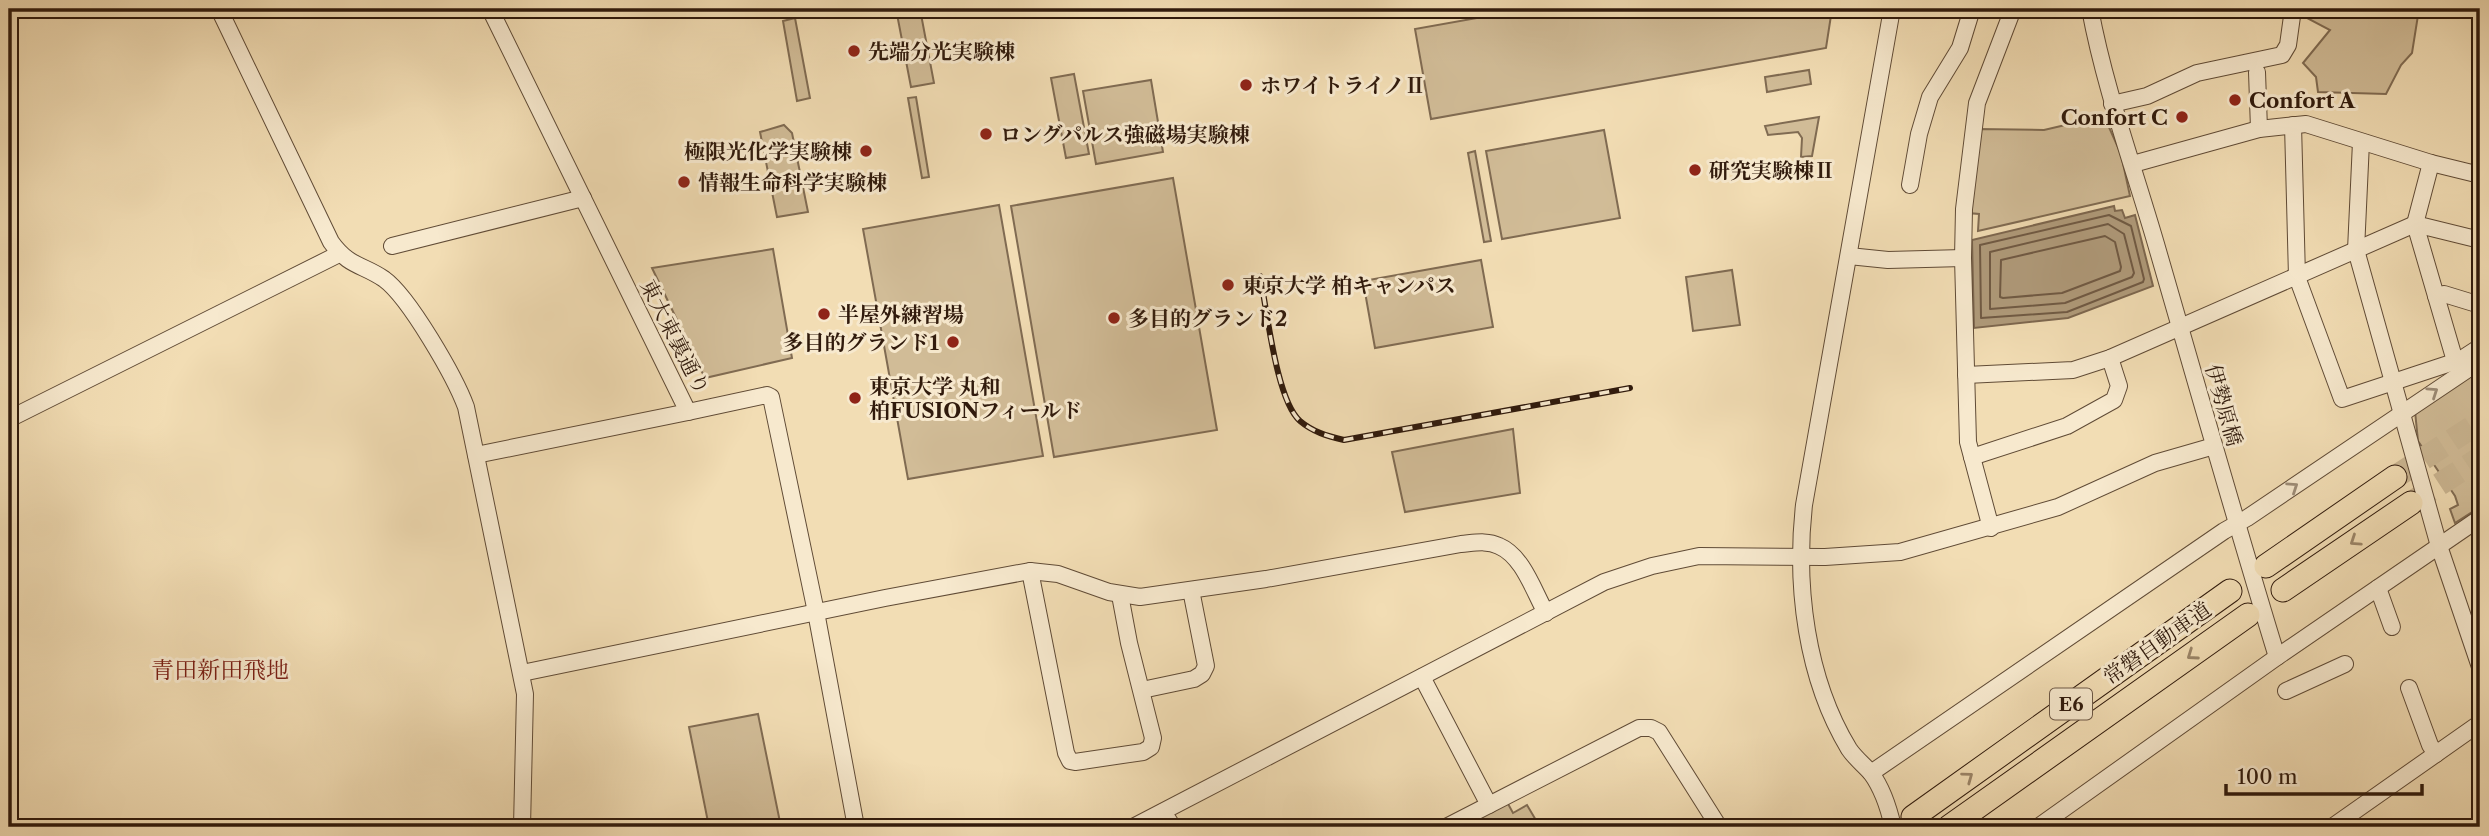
<svg xmlns="http://www.w3.org/2000/svg" width="2489" height="836" viewBox="0 0 2489 836" font-family="'Libre Caslon Text','Noto Serif JP',serif">
	<rect width="100%" height="100%" fill="#f2ddb4"/>
	<filter id="stains"><feTurbulence type="fractalNoise" baseFrequency=".00286" numOctaves="4"/><feColorMatrix values="0 0 0 0 .2 0 0 0 0 .09 0 0 0 0 .02 0 0 0 .5 -.17"/></filter>
	<radialGradient id="worn" r=".72"><stop offset=".6" stop-color="#630" stop-opacity="0"/><stop offset="1" stop-color="#630" stop-opacity=".3"/></radialGradient>
	<g fill="#d1bc97" stroke="#806b52" stroke-width="2">
		<polygon points="896,9 920,9 934,83 911,87"/>
		<polygon points="1528,9 1832,9 1826,48 1431,119 1415,29"/>
		<polygon points="2306,9 2419,9 2412,53 2401,65 2386,94 2318,92 2316,77 2303,63 2330,30 2305,17"/>
		<polygon points="795,18 810,98 797,101 783,21"/>
		<polygon points="1809,70 1811,84 1767,92 1765,77"/>
		<polygon points="1074,74 1089,154 1066,158 1051,78"/>
		<polygon points="1151,80 1163,152 1096,164 1083,91"/>
		<polygon points="916,97 929,177 922,178 908,98"/>
		<polygon points="2104,116 2121,154 2130,196 1978,231 1979,214 1968,213 1979,129 2044,130"/>
		<polygon points="1819,117 1812,156 1801,157 1802,138 1798,132 1768,135 1765,126"/>
		<polygon points="784,125 792,133 808,212 777,217 760,132"/>
		<polygon points="1604,130 1620,218 1502,239 1486,151"/>
		<polygon points="1475,151 1491,241 1484,242 1468,153"/>
		<polygon points="1173,178 1217,430 1054,457 1011,206"/>
		<polygon points="999,205 1043,456 908,479 863,229"/>
		<polygon points="773,249 792,358 705,378 652,268"/>
		<polygon points="1481,260 1493,327 1375,348 1363,281"/>
		<polygon points="1732,270 1740,325 1693,331 1686,277"/>
		<polygon points="2480,369 2480,507 2455,523 2450,509 2458,505 2455,496 2418,441 2415,411"/>
		<polygon points="1513,429 1520,493 1405,512 1392,452"/>
		<polygon points="758,714 781,827 709,827 689,727"/>
		<polygon points="1507,802 1513,813 1527,805 1540,827 1522,827 1519,824 1513,827 1462,827"/>
	</g>
	<polygon fill="#b09b7b" stroke="#7d674f" stroke-width="2" points="2114,206 2115,211 2122,210 2125,218 2135,215 2153,286 2068,318 1974,328 1972,240"/>
	<g fill="none" stroke-linecap="round" stroke-linejoin="round">
		<g stroke="#705a44" stroke-width="2">
			<polygon points="2109,215 2131,226 2144,279 2143,282 2067,312 1981,318 1980,245"/>
			<polygon points="2108,224 2124,234 2134,273 2132,277 2065,303 1990,309 1990,252"/>
			<polygon points="2105,236 2115,242 2121,267 2120,271 2062,293 2003,298 2000,297 2001,260"/>
		</g>
		<g stroke="#cbb692" stroke-width="23" stroke-dasharray="23 11" stroke-linecap="butt">
			<polyline points="2395,477 2480,422"/>
			<polyline points="2411,503 2480,458"/>
		</g>
		<defs>
			<g id="minor">
				<path d="M 219,9 L 331,242 C 349,267 362,264 384,279 C 409,297 455,377 466,407 L 525,694 L 522,827"/>
				<polyline points="490,9 688,412 767,395 771,397 816,612 856,827"/>
				<path d="M 1892,9 L 1804,505 C 1795,586 1806,678 1849,749 C 1855,758 1864,765 1871,773 C 1882,788 1889,809 1893,827"/>
				<path d="M 2090,9 C 2105,89 2133,165 2156,244 C 2196,382 2235,520 2277,657"/>
				<polyline points="2257,72 2259,129"/>
				<polyline points="2112,104 2147,96 2197,73 2282,55 2288,45 2293,9"/>
				<polyline points="2293,125 2297,277 2342,399 2460,360 2480,347"/>
				<polyline points="2361,142 2356,250 2439,546 2480,667"/>
				<polyline points="2431,163 2415,224 2455,361 2460,367"/>
				<polyline points="2133,164 2259,129 2306,124 2431,163 2480,175"/>
				<polyline points="1910,185 1919,134 1930,97 1960,48 1972,9"/>
				<polyline points="392,246 583,198"/>
				<polyline points="1849,256 1888,260 1963,258"/>
				<polyline points="2436,296 2444,294 2480,305"/>
				<polyline points="1966,375 2073,370 2110,358 2415,224 2480,240"/>
				<polyline points="9,419 339,254"/>
				<polyline points="476,455 688,412"/>
				<polyline points="1972,457 2067,426 2114,400 2119,386 2110,358"/>
				<polyline points="1991,528 1968,442 1963,258 1964,209 1977,103 2013,9"/>
				<polyline points="1030,571 1066,753 1070,761 1075,762 1143,752 1151,747 1153,738 1129,643 1120,595"/>
				<polyline points="2378,588 2392,627"/>
				<path d="M 522,673 L 885,598 L 1030,571 L 1058,574 L 1109,592 L 1140,597 L 1266,579 L 1461,544 C 1474,543 1487,540 1499,546 C 1523,556 1534,592 1546,613"/>
				<polyline points="1422,677 1489,805"/>
				<polyline points="2409,688 2430,745 2436,754"/>
				<polyline points="1142,690 1194,679 1202,674 1206,666 1191,590"/>
				<polyline points="2286,691 2345,664"/>
				<polyline points="1871,773 2224,531 2247,518 2480,361"/>
				<polyline points="1163,812 1173,827"/>
				<polyline points="1133,827 1604,582 1652,566 1699,556 1825,557 1900,552 2058,507 2155,463 2214,446"/>
				<polyline points="1446,827 1639,728 1651,728 1659,732 1719,827"/>
				<polyline points="2038,827 2277,657 2480,518"/>
				<polyline points="2332,827 2480,723"/>
			</g>
			<g id="highway">
				<polyline points="2266,566 2395,477"/>
				<polyline points="2283,590 2411,503"/>
				<polyline points="1913,817 2230,591"/>
				<polyline points="1949,827 2248,615"/>
			</g>
		</defs>
		<use href="#minor" stroke="#604b36" stroke-width="18"/>
		<use href="#highway" stroke="#301a0c" stroke-width="25"/>
		<use href="#minor" stroke="#f7e9ce" stroke-width="16"/>
		<use href="#highway" stroke="#f2ddb4" stroke-width="23"/>
		<defs>
			<path id="rail" d="M 1260,276 C 1267,309 1276,400 1300,421 C 1313,432 1327,436 1344,440 L 1630,388"/>
		</defs>
		<use href="#rail" stroke="#301a0c" stroke-width="6"/>
		<use href="#rail" stroke="#f7e9ce" stroke-width="3.5" stroke-dasharray="10" stroke-linecap="butt"/>
	</g>
	<defs><path id="oneway-chevron" d="M-2-3.5L2.5 0L-2 3.5" fill="none" stroke-width="1.6" stroke-linecap="round" stroke-linejoin="round" transform="scale(1.75)"/></defs>
	<g stroke="#9d8c77">
		<use href="#oneway-chevron" transform="translate(2433 392) rotate(-34)"/>
		<use href="#oneway-chevron" transform="translate(2293 487) rotate(-34)"/>
	</g>
	<g stroke="#9b8568">
		<use href="#oneway-chevron" transform="translate(2355 541) rotate(146)"/>
		<use href="#oneway-chevron" transform="translate(2192 655) rotate(145)"/>
		<use href="#oneway-chevron" transform="translate(1968 777) rotate(-36)"/>
	</g>
	<g fill="#8f2418" stroke="#f7e9ce" stroke-width="2.5">
		<circle cx="854" cy="51" r="7"/>
		<circle cx="1246" cy="85" r="7"/>
		<circle cx="2235" cy="100" r="7"/>
		<circle cx="2182" cy="117" r="7"/>
		<circle cx="986" cy="134" r="7"/>
		<circle cx="866" cy="151" r="7"/>
		<circle cx="1695" cy="170" r="7"/>
		<circle cx="684" cy="182" r="7"/>
		<circle cx="1228" cy="285" r="7"/>
		<circle cx="824" cy="314" r="7"/>
		<circle cx="1114" cy="318" r="7"/>
		<circle cx="953" cy="342" r="7"/>
		<circle cx="855" cy="398" r="7"/>
	</g>
	<g text-anchor="middle" dominant-baseline="central" stroke-width="6" stroke-linejoin="round" paint-order="stroke">
		<rect fill="#f7e9ce" stroke="#6c5846" stroke-width="2" x="2050" y="688.5" width="42" height="31" rx="5"/>
		<g font-size="19" font-weight="bold" fill="#301a0c">
			<text x="2071" y="704">E6</text>
		</g>
		<g font-size="21" font-weight="bold" fill="#301a0c" stroke="#f7e9ce" text-anchor="start">
			<text x="868" y="51">先端分光実験棟</text>
			<text x="1260" y="85">ホワイトライノⅡ</text>
			<text x="2249" y="100">Confort A</text>
			<text x="2168" y="117" text-anchor="end">Confort C</text>
			<text x="1000" y="134">ロングパルス強磁場実験棟</text>
			<text x="852" y="151" text-anchor="end">極限光化学実験棟</text>
			<text x="1709" y="170">研究実験棟Ⅱ</text>
			<text x="698" y="182">情報生命科学実験棟</text>
			<text x="1242" y="285">東京大学 柏キャンパス</text>
			<text x="838" y="314">半屋外練習場</text>
			<text x="1128" y="318">多目的グランド2</text>
			<text x="939" y="342" text-anchor="end">多目的グランド1</text>
			<text x="869" y="386">東京大学 丸和<tspan x="869" dy="24">柏FUSIONフィールド</tspan></text>
		</g>
		<g font-size="21" fill="#301a0c" stroke="#f7e9ce">
			<text transform="translate(675 337) rotate(63)">東大東裏通り</text>
			<text transform="translate(2224 405) rotate(74)">伊勢原橋</text>
			<text transform="translate(2157 643) rotate(-35)">常磐自動車道</text>
		</g>
		<g font-size="23" fill="#7a1f14" stroke="#f7e9ce">
			<text x="220" y="670">青田新田飛地</text>
		</g>
	</g>
	<rect width="2489" height="836" fill="none" stroke="#f2ddb4" stroke-width="35"/>
	<rect x="10" y="10" width="2468" height="815" fill="none" stroke="#301a0c" stroke-width="3.5"/>
	<rect x="18" y="18" width="2454" height="801" fill="none" stroke="#301a0c" stroke-width="2"/>
	<path d="M2226 784v10h196v-10" fill="none" stroke="#301a0c" stroke-width="3.5"/>
	<text x="2237" y="784" font-size="21" fill="#301a0c" stroke="#f7e9ce" stroke-width="5" paint-order="stroke">100 m</text>
	<rect width="100%" height="100%" filter="url(#stains)"/>
	<rect width="100%" height="100%" fill="url(#worn)"/>
</svg>
